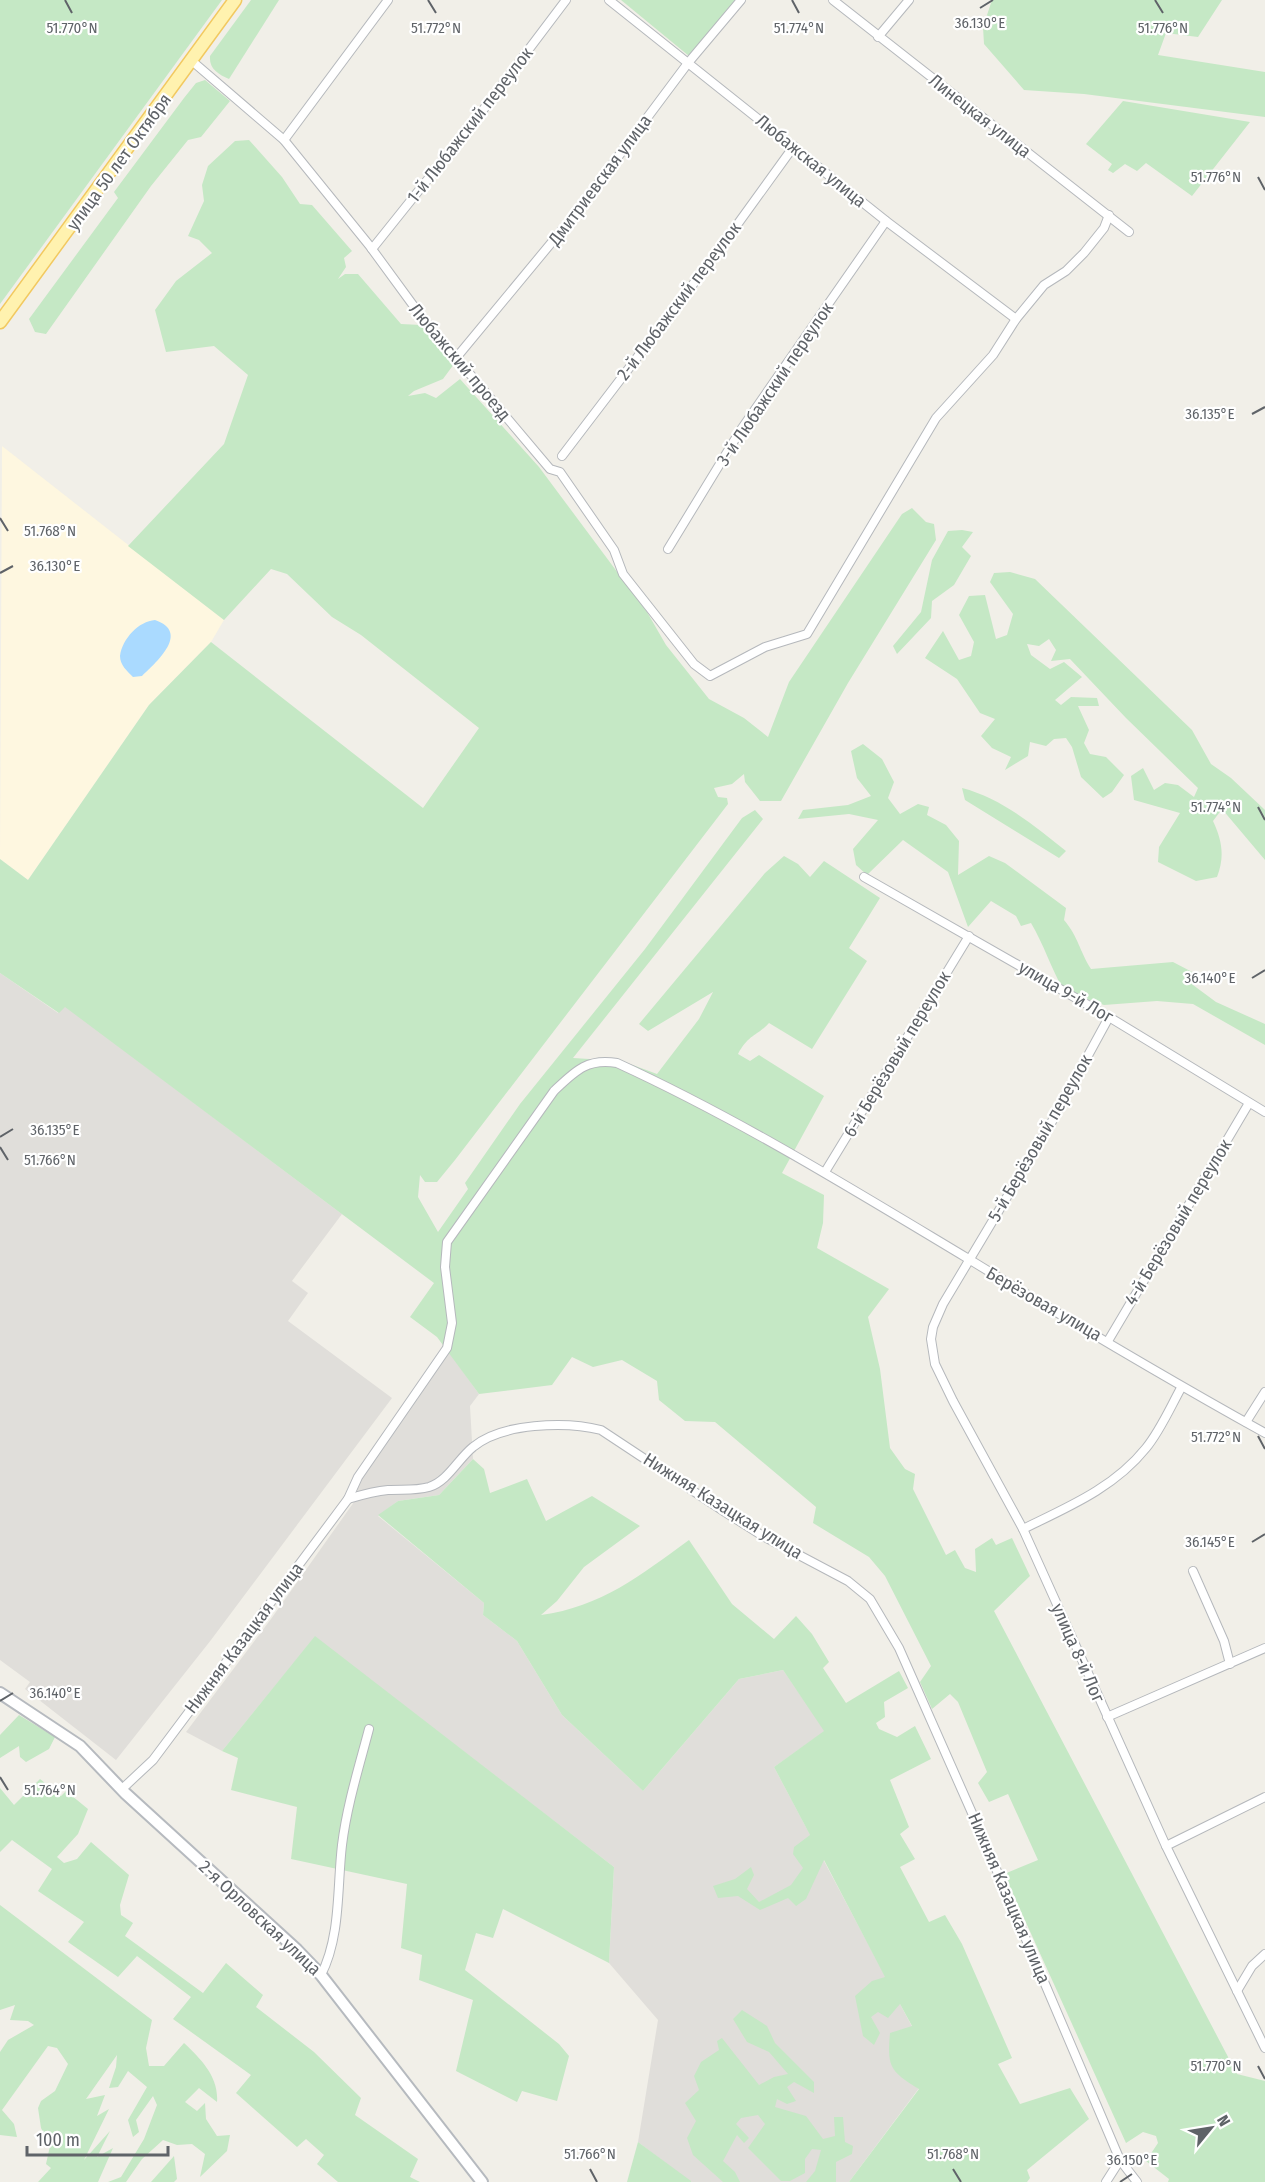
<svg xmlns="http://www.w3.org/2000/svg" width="1265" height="2182" viewBox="0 0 1265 2182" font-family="'Fira Sans Condensed',sans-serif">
	<rect width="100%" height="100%" fill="#f1efe8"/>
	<polygon fill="#fef7e0" points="2,446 224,620 211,642 149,705 28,880 0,859"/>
	<g fill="#e0deda">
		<polygon points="0,973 58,1013 65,1006 342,1214 292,1281 308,1293 288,1321 392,1398 211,1640 116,1760 25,1689 30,1682 0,1660"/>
		<polygon points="449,1352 479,1394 470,1406 473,1459 439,1495 398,1501 378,1516 484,1603 483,1615 517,1641 562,1715 643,1791 739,1679 783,1670 825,1731 774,1767 934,2068 849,2182 691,2182 638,2142 658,2020 609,1963 614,1867 315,1637 222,1751 186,1732 271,1619 354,1502 360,1481"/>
	</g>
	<g fill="#c5e8c5">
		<polygon points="0,0 222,0 0,304"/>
		<path d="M 251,0 L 279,0 L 229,79 C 218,74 209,69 210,56 Z"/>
		<polygon points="621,0 735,0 689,56"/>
		<polygon points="992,0 1222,0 1198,37 1166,33 1158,55 1265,72 1265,117 1084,94 1024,90 984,44 983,27"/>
		<polygon points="205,80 230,101 201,137 188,140 151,186 46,334 35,332 29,319 118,198 114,192 184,98 196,83"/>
		<polygon points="1123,101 1250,122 1192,196 1146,163 1137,171 1125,164 1113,173 1108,170 1112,164 1086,144"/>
		<path d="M 249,140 L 282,177 L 300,204 L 312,205 L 352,251 L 344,258 L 346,267 L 338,279 L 345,274 L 358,274 L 401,324 L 421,325 L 454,364 L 443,379 L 414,391 L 408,396 L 425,393 L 436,398 L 460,379 L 539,467 L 647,612 L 666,645 L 709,699 L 744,718 L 768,737 L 789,682 L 902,514 L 912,508 L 926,522 L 934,524 L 936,540 L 848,683 L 781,801 L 760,801 L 745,782 L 744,774 L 732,784 L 714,788 L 718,797 L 727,798 L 728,804 L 455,1160 L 437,1182 L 425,1182 L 420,1175 L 418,1197 L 438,1232 L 468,1189 L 465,1183 L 520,1104 L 645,949 L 742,818 L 755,810 L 763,819 L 573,1058 L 622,1061 L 657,1074 L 699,1019 L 713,992 L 648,1031 L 639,1024 L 765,873 L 784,856 L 798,864 L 810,877 L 824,861 L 880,898 L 849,948 L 867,961 L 812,1049 L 769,1023 C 756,1037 749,1034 738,1054 L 750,1061 L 759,1055 L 824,1096 L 782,1173 L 824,1195 L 823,1223 L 817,1248 L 889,1289 L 868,1317 L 880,1369 L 890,1448 L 905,1469 L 915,1474 L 913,1489 L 946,1555 L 955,1550 L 965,1568 L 976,1572 L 975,1549 L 992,1538 L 996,1545 L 1012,1538 L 1030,1576 L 994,1611 L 1237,2074 L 1265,2081 L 1265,2182 L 1168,2182 L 1169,2179 L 1146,2161 L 1158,2143 L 1156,2136 L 1143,2132 L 1126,2143 L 1004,1874 L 1038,1860 L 1008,1794 L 989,1802 L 978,1783 L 987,1772 L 958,1702 L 950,1694 L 932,1709 L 920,1682 L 931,1666 L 885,1576 L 869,1557 L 813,1523 L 816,1507 L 715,1422 L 685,1421 L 659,1400 L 657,1381 L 622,1360 L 593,1367 L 572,1357 L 552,1385 L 479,1394 L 437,1337 L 410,1317 L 434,1283 L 65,1007 L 59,1013 L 0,973 L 0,859 L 28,880 L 149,705 L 211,642 L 423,808 L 479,728 L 361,635 L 332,617 L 287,574 L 271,569 L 224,620 L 128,546 L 224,444 L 248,375 L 214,346 L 166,352 L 155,310 L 176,281 L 212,253 L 199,240 L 188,236 L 204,201 L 202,185 L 208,166 L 235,141 Z"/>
		<polygon points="962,530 973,532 962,547 971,556 954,585 932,601 931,618 897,654 893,646 921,612 932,560 948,531"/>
		<path d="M 1010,572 L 1035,579 L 1192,730 L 1211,764 L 1231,778 L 1265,810 L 1265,860 L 1222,809 L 1213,821 C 1222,840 1225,857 1217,877 L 1196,881 L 1158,862 L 1159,847 L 1180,813 L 1134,800 L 1131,776 L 1143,768 L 1154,790 L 1165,783 L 1178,785 L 1194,797 L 1198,788 L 1126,718 L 1070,659 L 1051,661 L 1056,650 L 1049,639 L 1039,646 L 1027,644 L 1031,655 L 1050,669 L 1064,662 L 1082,677 L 1055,700 L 1061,705 L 1071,697 L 1097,698 L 1099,706 L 1078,706 L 1089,730 L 1084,743 L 1090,754 L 1106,757 L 1124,775 L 1112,792 L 1103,798 L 1081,777 L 1072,747 L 1066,738 L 1054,739 L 1046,746 L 1030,742 L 1028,756 L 1005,770 L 1011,757 L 992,748 L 981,736 L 995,719 L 980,713 L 957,679 L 925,658 L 943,631 L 959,660 L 971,656 L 974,642 L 959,615 L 969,596 L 985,595 L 996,639 L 1007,635 L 1013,614 L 990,582 L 994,573 Z"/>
		<path d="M 863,744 L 882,759 L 894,782 L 888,798 L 900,814 L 918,804 L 929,807 L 927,815 L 946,825 L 959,841 L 958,875 L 989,856 L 1005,863 L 1066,908 L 1064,920 C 1079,938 1079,950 1091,969 L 1173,962 L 1196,974 L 1193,985 L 1216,1002 L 1265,1024 L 1265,1045 L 1193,1004 L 1157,1001 L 1104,1005 L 1064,991 C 1051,968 1044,945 1031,923 L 1021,926 L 1016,916 L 991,901 L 968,927 L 948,872 L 903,840 L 867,875 L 856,865 L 853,849 L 878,820 L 849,814 L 798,819 L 803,810 L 848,805 L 871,796 L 857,778 L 851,751 Z"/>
		<path d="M 962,788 C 1001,798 1035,826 1066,851 L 1059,858 L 965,800 Z"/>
		<path d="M 473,1459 L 484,1469 L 490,1493 L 527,1479 L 546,1521 L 592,1496 L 640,1526 L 584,1567 L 557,1601 L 541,1615 C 601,1607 641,1575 689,1540 L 732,1604 L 774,1639 L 796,1616 L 812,1634 L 829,1662 L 823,1668 L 846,1703 L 899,1671 L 908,1688 L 884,1702 L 885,1717 L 876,1723 L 879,1729 L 897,1737 L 915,1726 L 931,1759 L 890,1780 L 909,1827 L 900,1834 L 915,1859 L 900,1867 L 929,1922 L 945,1915 L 962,1944 L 1012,2058 L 998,2064 L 1020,2104 L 1070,2088 L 1089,2119 L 1027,2170 L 1030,2178 L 1027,2182 L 849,2182 L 919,2089 C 890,2071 887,2067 890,2033 L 912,2026 L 900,2004 L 888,2018 L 878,2012 L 871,2017 L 880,2033 L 874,2045 L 863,2036 L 855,1996 L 872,1981 L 885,1977 L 824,1860 L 806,1899 L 796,1906 L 788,1898 L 760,1910 L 738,1896 L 718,1898 L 713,1886 L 735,1879 L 751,1867 L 754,1875 L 747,1889 L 759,1902 L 791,1885 L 803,1868 L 793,1854 L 794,1847 L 810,1835 L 774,1767 L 824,1731 L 783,1670 L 739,1679 L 643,1791 L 562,1715 L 517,1641 L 483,1615 L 484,1603 L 378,1515 L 398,1501 L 439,1495 Z"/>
		<polygon points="315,1636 614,1867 609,1963 503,1909 493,1938 476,1933 465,1970 559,2044 569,2056 557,2101 522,2091 517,2102 456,2071 473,2000 419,1980 422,1955 401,1948 407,1884 291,1859 297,1807 231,1790 238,1758 222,1751"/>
		<polygon points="19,1715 55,1737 49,1749 26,1762 20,1757 19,1746 0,1758 0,1735"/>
		<polygon points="40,1779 61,1796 66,1791 88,1809 78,1834 57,1857 64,1863 77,1859 91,1842 129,1875 120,1905 121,1915 133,1923 125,1936 203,1993 226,1963 263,1995 256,2007 314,2052 361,2098 355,2115 418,2159 410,2177 420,2182 338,2182 317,2164 324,2155 306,2139 297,2147 236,2093 251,2075 173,2019 191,1997 137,1956 118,1977 68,1942 84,1922 38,1891 52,1869 12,1840 0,1852 0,1788 14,1805"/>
		<path d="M 0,1905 L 152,2020 L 146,2048 L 149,2066 L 164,2066 L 184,2043 C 201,2059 219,2077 217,2102 L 199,2088 L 185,2102 L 197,2111 L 205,2103 L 206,2119 L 217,2136 L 230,2135 L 227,2151 L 200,2177 L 205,2154 L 192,2144 L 177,2145 L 163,2140 L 142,2159 L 126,2182 L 108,2182 L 121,2177 L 144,2139 L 157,2105 L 153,2096 L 136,2120 L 139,2132 L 133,2137 L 128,2120 L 147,2087 L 128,2071 L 118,2087 L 109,2088 L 116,2067 L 117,2055 L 86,2099 L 105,2095 L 97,2116 L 109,2109 L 84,2160 L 110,2131 L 97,2157 L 113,2148 L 98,2182 L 38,2182 L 51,2168 L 46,2164 L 50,2146 L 41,2128 L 38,2108 L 41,2101 L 55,2091 L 68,2064 L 57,2048 L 48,2046 L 2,2110 L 14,2124 L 17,2137 L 0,2135 L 0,2052 L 8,2040 L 34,2025 L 28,2021 L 10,2020 L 15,2005 L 0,2010 Z"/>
		<polygon points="742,2010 767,2026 775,2043 814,2082 814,2093 794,2082 787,2087 796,2101 787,2104 777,2099 775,2107 806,2116 823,2139 835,2136 834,2117 843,2117 845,2142 853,2146 852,2154 836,2162 836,2182 806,2182 815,2171 821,2150 812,2149 805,2159 805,2173 790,2181 781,2181 748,2148 765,2124 758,2115 741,2118 736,2124 749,2138 744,2143 737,2135 723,2161 735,2172 740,2182 723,2182 693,2155 687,2138 696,2121 685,2103 699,2090 694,2076 701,2062 719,2050 717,2041 722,2038 759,2085 774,2077 788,2074 769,2052 747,2042 733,2019"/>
		<polygon points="638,2142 691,2181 691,2182 627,2182"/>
		<polygon points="174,2156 177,2179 174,2182 151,2182"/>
	</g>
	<path fill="#aadaff" d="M 155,620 C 190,632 158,661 142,676 L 133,677 C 127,671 120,665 120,656 C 122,639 139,621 155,620 Z"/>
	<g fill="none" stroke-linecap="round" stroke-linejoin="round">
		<defs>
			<g id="street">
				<polyline points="609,0 886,221 1016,319"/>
				<polyline points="833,0 1129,232"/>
				<polyline points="878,37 909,0"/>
				<polyline points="192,61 284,140 369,245 421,316 550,469 560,472 614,550 623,574 694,664 710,676 765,647 807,634 936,418 993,355 1016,319 1044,285 1066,271 1084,253 1104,228 1109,215"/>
				<polyline points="284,140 388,0"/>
				<polyline points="372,249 480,114 566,0"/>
				<polyline points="456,358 576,213 688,63 741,0"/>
				<polyline points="562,456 716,254 794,146"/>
				<polyline points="668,549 740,431 886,221"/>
				<polyline points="864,877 1109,1017 1265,1112"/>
				<polyline points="1109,1017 1050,1125 943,1304 933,1327 931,1339 935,1364 953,1401 1023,1529 1166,1846 1265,2048"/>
				<polyline points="825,1172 969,936"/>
				<polyline points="1108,1341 1249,1103"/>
				<polyline points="1246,1422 1265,1392"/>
				<path d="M 348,1499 L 358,1477 L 447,1348 L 452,1323 L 445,1267 L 447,1242 L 554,1091 C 575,1071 587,1058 617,1063 C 739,1119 852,1189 967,1258 C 1065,1318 1164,1377 1265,1433"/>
				<path d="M 1023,1529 C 1068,1507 1114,1488 1146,1448 C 1160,1431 1170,1408 1181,1388"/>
				<polyline points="1193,1571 1224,1641 1230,1664"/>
				<polyline points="1107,1717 1265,1648"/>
				<path d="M 122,1789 L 153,1760 L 348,1499 C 361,1495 374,1491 388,1490 C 402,1489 415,1491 429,1487 C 448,1481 458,1459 473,1447 C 501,1423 566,1421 601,1430 L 725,1512 L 763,1536 L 848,1581 L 870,1599 L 899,1648 L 976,1822 L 1120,2160 L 1137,2182"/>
				<polyline points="1166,1846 1265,1797"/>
				<path d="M 321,1975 C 341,1936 337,1887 342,1845 C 347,1805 359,1767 369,1729"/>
				<polyline points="1237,1991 1252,1966 1265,1954"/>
				<polyline points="1106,2182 1120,2160"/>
			</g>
			<polyline id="secondary" points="0,1693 80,1746 125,1793 297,1950 321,1975 482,2182"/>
			<polyline id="primary" points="0,322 235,0"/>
		</defs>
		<use href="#street" stroke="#b5b8bc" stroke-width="10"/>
		<use href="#secondary" stroke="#b6babf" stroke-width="14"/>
		<use href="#primary" stroke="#f2c960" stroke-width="15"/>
		<use href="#street" stroke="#fff" stroke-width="8"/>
		<use href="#secondary" stroke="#fff" stroke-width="10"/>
		<use href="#primary" stroke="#fff2af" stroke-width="12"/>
	</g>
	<path fill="none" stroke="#5f6368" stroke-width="2" d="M 65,0 L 72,13M 428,0 L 436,13M 792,0 L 799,13M 1155,0 L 1163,13M 980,8 L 993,0M 1258,177 L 1265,190M 1252,414 L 1265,407M 0,518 L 8,531M 0,573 L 13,566M 1258,807 L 1265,820M 1252,978 L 1265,970M 0,1137 L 13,1129M 0,1147 L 8,1160M 1258,1436 L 1265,1449M 1252,1542 L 1265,1534M 0,1701 L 13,1693M 0,1777 L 8,1790M 1258,2066 L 1265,2079M 590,2169 L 597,2182M 953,2169 L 961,2182M 1120,2182 L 1132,2174"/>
	<g text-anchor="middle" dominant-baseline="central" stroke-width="4.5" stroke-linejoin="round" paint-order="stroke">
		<g font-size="18" fill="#5f6368" stroke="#fff">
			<text transform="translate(980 116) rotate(38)">Линецкая улица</text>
			<text transform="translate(470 125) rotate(-52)">1-й Любажский переулок</text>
			<text transform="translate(811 161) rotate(39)">Любажская улица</text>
			<text transform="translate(119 162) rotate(-54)">улица 50 лет Октября</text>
			<text transform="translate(600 180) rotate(-53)">Дмитриевская улица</text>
			<text transform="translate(679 301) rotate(-53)">2-й Любажский переулок</text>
			<text transform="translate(460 362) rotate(50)">Любажский проезд</text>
			<text transform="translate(775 384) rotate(-56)">3-й Любажский переулок</text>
			<text transform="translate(1066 992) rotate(30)">улица 9-й Лог</text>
			<text transform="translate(897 1054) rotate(-59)">6-й Берёзовый переулок</text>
			<text transform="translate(1040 1138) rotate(-60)">5-й Берёзовый переулок</text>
			<text transform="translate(1178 1222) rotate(-59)">4-й Берёзовый переулок</text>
			<text transform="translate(1044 1304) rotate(30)">Берёзовая улица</text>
			<text transform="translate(723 1506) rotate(32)">Нижняя Казацкая улица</text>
			<text transform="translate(244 1638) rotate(-53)">Нижняя Казацкая улица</text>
			<text transform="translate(1078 1653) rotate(66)">улица 8-й Лог</text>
			<text transform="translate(1009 1898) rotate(67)">Нижняя Казацкая улица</text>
			<text transform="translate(260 1918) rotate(43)">2-я Орловская улица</text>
		</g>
	</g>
	<g font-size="15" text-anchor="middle" fill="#5f6368" stroke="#fff" stroke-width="4.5" stroke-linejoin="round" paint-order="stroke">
		<text x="980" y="28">36.130°E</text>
		<text x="72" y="33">51.770°N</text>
		<text x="436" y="33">51.772°N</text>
		<text x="799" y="33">51.774°N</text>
		<text x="1163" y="33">51.776°N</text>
		<text x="1216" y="182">51.776°N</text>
		<text x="1210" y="419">36.135°E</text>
		<text x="50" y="536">51.768°N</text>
		<text x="55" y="571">36.130°E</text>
		<text x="1216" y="812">51.774°N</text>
		<text x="1210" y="983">36.140°E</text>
		<text x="55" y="1135">36.135°E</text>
		<text x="50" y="1165">51.766°N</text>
		<text x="1216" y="1442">51.772°N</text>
		<text x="1210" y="1547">36.145°E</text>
		<text x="55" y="1698">36.140°E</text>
		<text x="50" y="1795">51.764°N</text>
		<text x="1216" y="2071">51.770°N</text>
		<text x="590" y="2159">51.766°N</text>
		<text x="953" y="2159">51.768°N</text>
		<text x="1132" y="2165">36.150°E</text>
	</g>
	<g transform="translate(1211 2128) rotate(60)" stroke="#ffffff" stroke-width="4.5" paint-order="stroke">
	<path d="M0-4.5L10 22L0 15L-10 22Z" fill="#5f6368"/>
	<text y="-9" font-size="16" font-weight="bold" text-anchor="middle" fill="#5f6368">N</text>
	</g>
	<path d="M27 2146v9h141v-9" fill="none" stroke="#5f6368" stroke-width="3"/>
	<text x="36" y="2146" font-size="18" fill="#5f6368" stroke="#ffffff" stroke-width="4.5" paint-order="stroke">100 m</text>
</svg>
